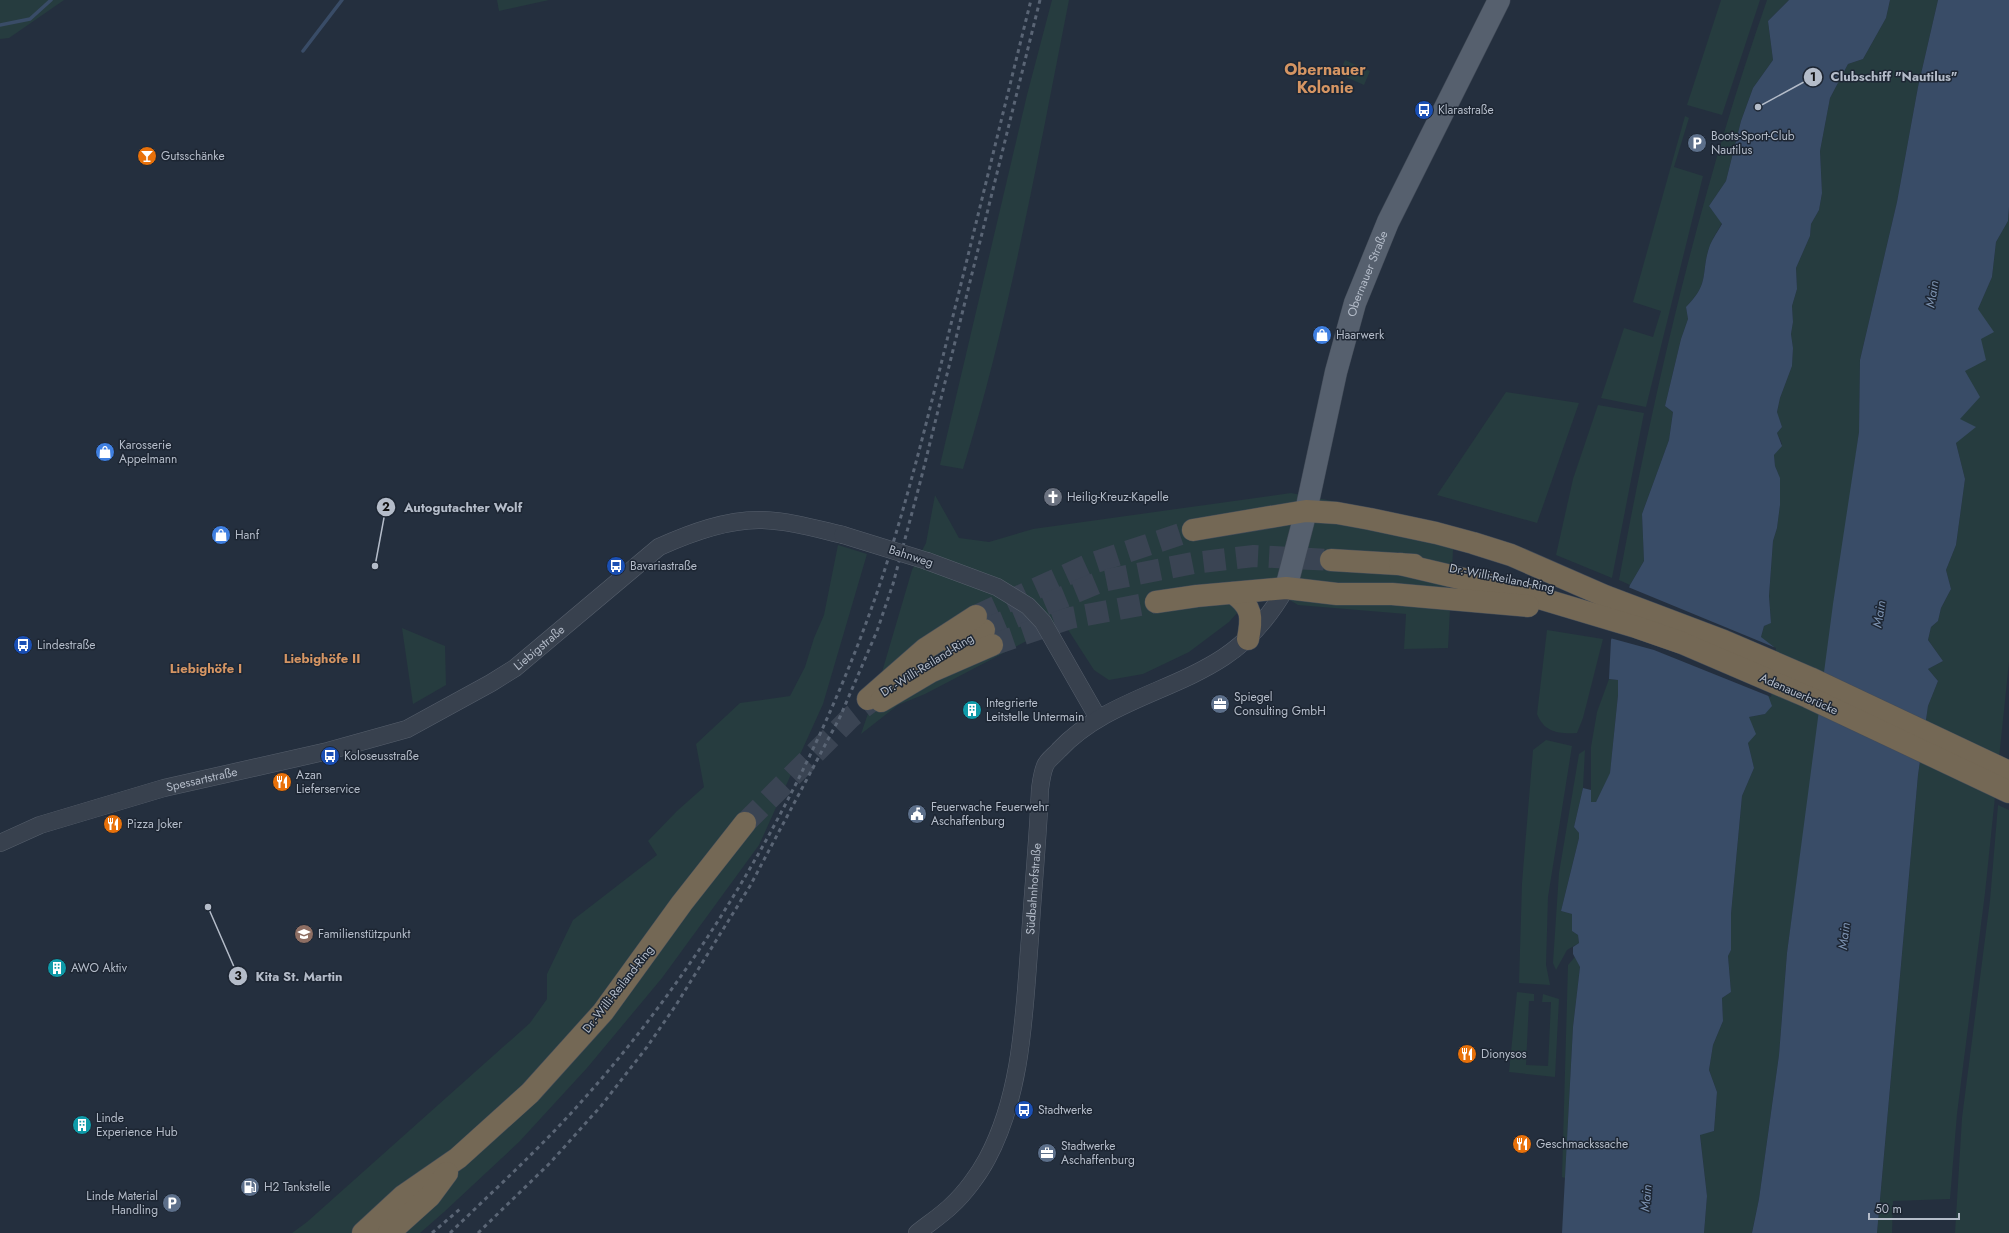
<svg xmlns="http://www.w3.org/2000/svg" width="2009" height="1233" viewBox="0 0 2009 1233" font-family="Jost,sans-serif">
	<rect width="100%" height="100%" fill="#242f3e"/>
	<g fill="#263c3f">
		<polygon points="0,0 64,0 9,38 0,39"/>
		<polygon points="497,0 549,0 499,11"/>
		<path d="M 1052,0 L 1069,0 C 1038,157 1010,316 963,469 L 940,465 L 1027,95 Z"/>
		<polygon points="1721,0 1760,0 1722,115 1687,105"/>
		<path d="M 1767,0 L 1789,0 L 1768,21 L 1773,60 L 1753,88 L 1741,121 L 1726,181 L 1709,206 L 1722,223 C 1718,230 1713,238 1710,245 C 1700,273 1711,282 1686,307 L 1688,319 L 1681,339 L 1665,406 L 1673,412 L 1669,440 L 1642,514 L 1644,561 L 1630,585 L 1619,580 C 1655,384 1701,189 1767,0 Z"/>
		<polygon points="1890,0 1938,0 1918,87 1897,202 1860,360 1859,432 1787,953 1779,1055 1759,1199 1752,1233 1704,1233 1707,1196 1700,1134 1714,1131 1717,1092 1709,1070 1713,1045 1723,1021 1722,998 1731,992 1728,956 1731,950 1731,914 1742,796 1754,768 1748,743 1749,717 1765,714 1768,695 1761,637 1764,626 1771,622 1769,596 1773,541 1777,528 1780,505 1780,479 1775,466 1774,455 1782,444 1777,433 1782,427 1777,413 1780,398 1792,366 1793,348 1791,334 1793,322 1792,306 1797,289 1796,268 1810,236 1811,224 1819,210 1822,193 1820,151 1830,98 1848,64 1863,59 1886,18"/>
		<polygon points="1345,60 1370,71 1364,85 1339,74"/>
		<polygon points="1685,116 1689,118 1674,167 1703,176 1646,407 1601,398 1624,328 1653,337 1661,311 1633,302"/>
		<polygon points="2009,207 2009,662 1985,893 1957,1114 1950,1199 1893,1201 1892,1233 1877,1233 1918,775 1928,706 1938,681 1928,669 1943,661 1928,640 1931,627 1938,621 1941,608 1951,589 1946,570 1956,545 1965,479 1956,443 1965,371 1981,339 1978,309 1992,277 1996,242 2008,221"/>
		<polygon points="1506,392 1579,403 1537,523 1437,495"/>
		<polygon points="1598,405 1644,413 1612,578 1556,555 1573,479"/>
		<polygon points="1291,493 1405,515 1454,531 1448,648 1404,649 1406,614 1298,605 1263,584 1229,622 1189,652 1143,674 1109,680 1094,670 1065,625 1038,635 925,694 898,705 861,734 882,672 912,570 926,543 935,495 959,538 989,542 1033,529"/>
		<polygon points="838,545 867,554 823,704 759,845 662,978 587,1068 519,1142 444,1212 420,1233 292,1233 307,1222 530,1023 547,999 547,974 573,920 657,855 648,841 677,811 704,787 696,744 740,703 790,696 805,667 814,638 824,615"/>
		<polygon points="402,628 445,646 446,685 413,704"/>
		<path d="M 1547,630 L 1603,639 L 1583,718 L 1577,733 C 1558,734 1544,732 1537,714 Z"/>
		<polygon points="1609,679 1618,680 1618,695 1610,774 1596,802 1591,802 1591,747 1597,712"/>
		<polygon points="1546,740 1572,746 1548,897 1546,965 1550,985 1519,983 1522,883 1533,750"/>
		<polygon points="1585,750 1583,788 1574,827 1579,833 1579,838 1561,911 1572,914 1572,931 1578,935 1579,943 1567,950 1556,970 1553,963 1559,873 1579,754"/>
		<polygon points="1998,805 2009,810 2009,1233 1955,1233 1962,1118 1990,900"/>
		<polygon points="1575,957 1580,967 1573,1027 1565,1178 1562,1177 1568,965"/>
		<polygon points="1517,992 1534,994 1534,1001 1529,1001 1526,1065 1548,1066 1551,1002 1542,1002 1543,994 1559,999 1555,1077 1509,1072"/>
	</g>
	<g fill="#394c67">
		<path d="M 1789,0 L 1890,0 L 1886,18 L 1863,59 L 1848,64 L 1830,98 L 1820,151 L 1822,193 L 1819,210 L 1811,224 L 1810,236 L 1796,268 L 1797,289 L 1792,306 L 1793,322 L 1791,334 L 1793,348 L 1792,366 L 1780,398 L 1777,412 L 1782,427 L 1777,433 L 1782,446 L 1774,455 L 1775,466 L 1780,478 L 1780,505 L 1777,528 L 1773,541 L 1769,596 L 1771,623 L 1764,626 L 1761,637 L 1774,647 L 1768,695 L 1772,706 L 1765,714 L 1749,717 L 1756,734 L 1748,743 L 1754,768 L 1742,796 L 1731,914 L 1731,950 L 1728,956 L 1731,992 L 1722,998 L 1723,1021 L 1713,1045 L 1709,1070 L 1717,1092 L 1714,1131 L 1700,1135 L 1707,1196 L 1704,1233 L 1562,1233 L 1573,1027 L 1580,967 L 1573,954 L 1573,947 L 1579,943 L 1578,935 L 1572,931 L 1572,914 L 1561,911 L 1579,838 L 1579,833 L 1574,827 L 1583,788 L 1591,790 L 1591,802 L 1596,802 L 1610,773 L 1618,695 L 1618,680 L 1609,679 L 1611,640 L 1630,585 L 1644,561 L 1642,514 L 1669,440 L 1673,412 L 1665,406 L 1681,339 L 1688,319 L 1686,307 C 1711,282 1700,273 1710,245 C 1713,238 1718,231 1722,224 L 1709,206 L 1726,181 L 1741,121 L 1753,88 L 1773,60 L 1768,21 Z"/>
		<polygon points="1938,0 2009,0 2009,207 2008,221 1996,242 1992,277 1978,309 1994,332 1981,339 1986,360 1965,371 1980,397 1960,419 1976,427 1956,443 1965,479 1956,545 1946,570 1951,589 1941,608 1938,621 1931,627 1928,640 1943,661 1928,669 1938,681 1928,706 1918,775 1877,1233 1752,1233 1759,1199 1779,1055 1787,953 1833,604 1859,432 1860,360 1897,202 1918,87"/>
	</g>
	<polygon fill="#242f3e" points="1628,587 1776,648 1771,697 1654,650 1610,638"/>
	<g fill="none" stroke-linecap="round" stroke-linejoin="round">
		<g stroke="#394c67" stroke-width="3.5">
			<polyline points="0,25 30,19 51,0"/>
			<polyline points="303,51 342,0"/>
		</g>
		<g stroke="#3a4453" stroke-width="22" stroke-dasharray="22 11" stroke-linecap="butt">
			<polyline points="976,616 1090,564 1193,530"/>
			<polyline points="984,630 1102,581 1193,563 1254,556 1331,560"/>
			<polyline points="992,645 1070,618 1156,602"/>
			<polyline points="745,823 851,717 870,702"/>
		</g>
		<defs>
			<g id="minor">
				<polyline points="927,561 997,587 1028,606 1043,622 1098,718"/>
				<path id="s1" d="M 0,843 L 40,825 L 164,788 L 328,751 L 407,729 L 491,683 L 515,668 L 659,547 C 690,533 727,519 762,520 C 790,521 817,529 843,535"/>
				<path id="s2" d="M 917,1233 C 928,1224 942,1215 952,1205 C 965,1193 979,1174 987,1159 C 1023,1092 1024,1011 1030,938 C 1033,888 1038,839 1040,789 C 1041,782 1042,773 1045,766 C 1047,760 1055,755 1059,750 C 1104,702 1171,692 1224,657 C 1251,639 1270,616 1286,588"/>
			</g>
			<g id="major">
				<path id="s3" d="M 1286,588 L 1306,511 L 1336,372 L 1355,303 L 1388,222 L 1499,0"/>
			</g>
			<g id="highway">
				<polyline points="1193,530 1306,511 1337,513 1370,519 1436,533 1473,543 1511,555 1605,596 1724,641 1810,678 2009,772"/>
				<polyline points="1331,560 1414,565"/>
				<polyline points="1400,564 1519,592 1636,627 1682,643 1808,697 2009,792"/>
				<path d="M 1233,593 C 1253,607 1252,617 1248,639"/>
				<polyline points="1156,602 1197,596 1286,588 1337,594 1392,594 1528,606"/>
				<polyline points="954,646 984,630"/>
				<polyline points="868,699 925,649 976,616"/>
				<polyline points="881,701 930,672 992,645"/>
				<polyline points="363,1233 403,1196 458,1158 530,1093 603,1012 682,903 745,823"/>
				<polyline points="389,1233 430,1196 447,1173"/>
			</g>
		</defs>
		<use href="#minor" stroke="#565f6c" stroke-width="18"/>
		<use href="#major" stroke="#414a57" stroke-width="23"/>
		<use href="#highway" stroke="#434c59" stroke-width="23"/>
		<use href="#minor" stroke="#38414e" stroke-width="17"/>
		<use href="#major" stroke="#56606e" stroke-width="22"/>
		<use href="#highway" stroke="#746855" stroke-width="22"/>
		<g stroke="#5a6575" stroke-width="3" stroke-dasharray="4 4" stroke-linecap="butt">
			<polyline points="432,1233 460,1209"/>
			<path d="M 450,1233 C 487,1197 525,1162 560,1125 C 611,1071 657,1012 699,950 C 776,835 839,707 883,575 C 911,489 932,400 954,312 C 980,208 1005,104 1031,0"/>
			<polyline points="478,1233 550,1163 601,1106 647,1047 676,1005 750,886 840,717 877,631 893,584 921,479 1040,0"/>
		</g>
		<defs>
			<polyline id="minor-bridge" points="843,535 927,561"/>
		</defs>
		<use href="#minor-bridge" stroke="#565f6c" stroke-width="18" stroke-linecap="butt"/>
		<use href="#minor-bridge" stroke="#38414e" stroke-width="17"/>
	</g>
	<defs>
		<symbol id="bus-disc" viewBox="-11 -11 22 22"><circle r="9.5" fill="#1a4fb4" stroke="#1d2633"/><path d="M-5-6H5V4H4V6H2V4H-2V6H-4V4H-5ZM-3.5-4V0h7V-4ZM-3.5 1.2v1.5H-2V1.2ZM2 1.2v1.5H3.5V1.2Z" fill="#fff"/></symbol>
		<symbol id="parking-disc" viewBox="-11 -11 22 22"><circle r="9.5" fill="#5c6f8a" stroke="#1d2633"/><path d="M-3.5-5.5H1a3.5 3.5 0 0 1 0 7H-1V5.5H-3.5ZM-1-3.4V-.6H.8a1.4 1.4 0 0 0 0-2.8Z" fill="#fff"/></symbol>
		<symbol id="bar-disc" viewBox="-11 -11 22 22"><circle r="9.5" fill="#e8710a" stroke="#1d2633"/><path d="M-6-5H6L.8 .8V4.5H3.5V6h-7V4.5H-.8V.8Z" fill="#fff"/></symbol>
		<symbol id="shop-disc" viewBox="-11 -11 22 22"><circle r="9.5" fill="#3f7fe0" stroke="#1d2633"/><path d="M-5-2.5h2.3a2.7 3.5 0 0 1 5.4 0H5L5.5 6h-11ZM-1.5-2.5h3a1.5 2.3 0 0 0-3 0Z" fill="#fff"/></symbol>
		<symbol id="church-disc" viewBox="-11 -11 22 22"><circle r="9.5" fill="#6b7280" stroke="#1d2633"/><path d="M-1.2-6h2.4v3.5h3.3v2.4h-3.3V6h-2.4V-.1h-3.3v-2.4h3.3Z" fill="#fff"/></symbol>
		<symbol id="office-disc" viewBox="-11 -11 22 22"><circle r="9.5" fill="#5c6f8a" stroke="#1d2633"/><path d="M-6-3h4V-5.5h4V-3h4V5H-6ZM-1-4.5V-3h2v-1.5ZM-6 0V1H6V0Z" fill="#fff"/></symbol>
		<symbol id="building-disc" viewBox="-11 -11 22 22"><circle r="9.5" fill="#0f9aa8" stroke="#1d2633"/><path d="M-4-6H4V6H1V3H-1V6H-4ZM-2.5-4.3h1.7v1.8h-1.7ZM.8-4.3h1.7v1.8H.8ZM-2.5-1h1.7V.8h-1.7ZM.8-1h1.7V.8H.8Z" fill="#fff"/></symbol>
		<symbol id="restaurant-disc" viewBox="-11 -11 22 22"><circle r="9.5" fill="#e8710a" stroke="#1d2633"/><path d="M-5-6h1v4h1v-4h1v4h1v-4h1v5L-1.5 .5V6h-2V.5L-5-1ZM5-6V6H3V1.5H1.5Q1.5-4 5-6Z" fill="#fff"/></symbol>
		<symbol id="civic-disc" viewBox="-11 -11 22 22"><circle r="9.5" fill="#5c6f8a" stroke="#1d2633"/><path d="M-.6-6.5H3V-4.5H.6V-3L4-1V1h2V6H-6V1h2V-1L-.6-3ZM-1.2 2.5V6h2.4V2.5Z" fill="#fff"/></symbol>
		<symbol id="school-disc" viewBox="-11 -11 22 22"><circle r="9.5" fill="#8d6e63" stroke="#1d2633"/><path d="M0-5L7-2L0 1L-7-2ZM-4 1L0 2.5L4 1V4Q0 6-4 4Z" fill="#fff"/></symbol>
		<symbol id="fuel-disc" viewBox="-11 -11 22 22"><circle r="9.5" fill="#5c6f8a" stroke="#1d2633"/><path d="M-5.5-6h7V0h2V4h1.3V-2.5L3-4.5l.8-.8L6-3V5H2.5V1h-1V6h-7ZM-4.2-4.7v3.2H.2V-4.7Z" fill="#fff"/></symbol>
	</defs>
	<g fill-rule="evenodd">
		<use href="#bus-disc" x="1413" y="99" width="22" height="22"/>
		<use href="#parking-disc" x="1686" y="132" width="22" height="22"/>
		<use href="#bar-disc" x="136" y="145" width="22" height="22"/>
		<use href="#shop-disc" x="1311" y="324" width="22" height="22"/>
		<use href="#shop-disc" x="94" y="441" width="22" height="22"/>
		<use href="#church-disc" x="1042" y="486" width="22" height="22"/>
		<use href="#shop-disc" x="210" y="524" width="22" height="22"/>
		<use href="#bus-disc" x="605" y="555" width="22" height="22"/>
		<use href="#bus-disc" x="12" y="634" width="22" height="22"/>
		<use href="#office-disc" x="1209" y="693" width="22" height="22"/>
		<use href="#building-disc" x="961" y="699" width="22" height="22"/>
		<use href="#bus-disc" x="319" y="745" width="22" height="22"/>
		<use href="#restaurant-disc" x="271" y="771" width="22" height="22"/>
		<use href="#civic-disc" x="906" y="803" width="22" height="22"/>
		<use href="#restaurant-disc" x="102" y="813" width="22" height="22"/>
		<use href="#school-disc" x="293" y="923" width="22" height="22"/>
		<use href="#building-disc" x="46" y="957" width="22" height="22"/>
		<use href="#restaurant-disc" x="1456" y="1043" width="22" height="22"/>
		<use href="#bus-disc" x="1013" y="1099" width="22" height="22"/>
		<use href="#building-disc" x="71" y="1114" width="22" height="22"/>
		<use href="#restaurant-disc" x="1511" y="1133" width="22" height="22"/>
		<use href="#office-disc" x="1036" y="1142" width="22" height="22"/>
		<use href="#fuel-disc" x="239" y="1176" width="22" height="22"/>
		<use href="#parking-disc" x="161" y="1192" width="22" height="22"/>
	</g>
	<g text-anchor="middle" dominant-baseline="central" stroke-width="3" stroke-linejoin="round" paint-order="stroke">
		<g font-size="12" fill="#b4bcc9" stroke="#1d2633" text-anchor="start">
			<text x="1438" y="110">Klarastraße</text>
			<text x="1711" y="136">Boots-Sport-Club<tspan x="1711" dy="14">Nautilus</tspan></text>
			<text x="161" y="156">Gutsschänke</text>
			<text x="1336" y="335">Haarwerk</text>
			<text x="119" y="445">Karosserie<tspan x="119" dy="14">Appelmann</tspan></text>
			<text x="1067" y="497">Heilig-Kreuz-Kapelle</text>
			<text x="235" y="535">Hanf</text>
			<text x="630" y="566">Bavariastraße</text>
			<text x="37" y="645">Lindestraße</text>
			<text x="1234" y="697">Spiegel<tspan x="1234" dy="14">Consulting GmbH</tspan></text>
			<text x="986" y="703">Integrierte<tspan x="986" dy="14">Leitstelle Untermain</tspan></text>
			<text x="344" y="756">Koloseusstraße</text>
			<text x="296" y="775">Azan<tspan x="296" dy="14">Lieferservice</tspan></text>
			<text x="931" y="807">Feuerwache Feuerwehr<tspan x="931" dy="14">Aschaffenburg</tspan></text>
			<text x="127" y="824">Pizza Joker</text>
			<text x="318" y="934">Familienstützpunkt</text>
			<text x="71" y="968">AWO Aktiv</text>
			<text x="1481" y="1054">Dionysos</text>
			<text x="1038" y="1110">Stadtwerke</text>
			<text x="96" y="1118">Linde<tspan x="96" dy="14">Experience Hub</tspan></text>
			<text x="1536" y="1144">Geschmackssache</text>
			<text x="1061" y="1146">Stadtwerke<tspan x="1061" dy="14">Aschaffenburg</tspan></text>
			<text x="264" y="1187">H2 Tankstelle</text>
			<text x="158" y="1196" text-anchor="end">Linde Material<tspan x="158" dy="14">Handling</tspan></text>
		</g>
		<g font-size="12" fill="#b4bcc9" stroke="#1d2633">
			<text stroke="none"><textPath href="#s3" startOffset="325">Obernauer Straße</textPath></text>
			<text transform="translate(911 556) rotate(18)">Bahnweg</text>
			<text transform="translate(1502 578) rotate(11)">Dr.-Willi-Reiland-Ring</text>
			<text stroke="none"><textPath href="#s1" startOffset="579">Liebigstraße</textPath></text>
			<text transform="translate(927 665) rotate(-32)">Dr.-Willi-Reiland-Ring</text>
			<text transform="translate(1799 694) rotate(24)">Adenauerbrücke</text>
			<text stroke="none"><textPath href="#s1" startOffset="212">Spessartstraße</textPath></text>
			<text stroke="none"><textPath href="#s2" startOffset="379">Südbahnhofstraße</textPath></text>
			<text transform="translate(618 989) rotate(-52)">Dr.-Willi-Reiland-Ring</text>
		</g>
		<g font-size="13" font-style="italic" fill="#7c92b1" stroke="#1d2633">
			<text transform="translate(1932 294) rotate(-81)">Main</text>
			<text transform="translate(1879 614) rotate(-81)">Main</text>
			<text transform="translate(1844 936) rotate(-84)">Main</text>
			<text transform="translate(1646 1198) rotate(-85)">Main</text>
		</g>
		<g font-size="13" font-weight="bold" fill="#d59563" stroke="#1d2633">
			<text x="322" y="658">Liebighöfe II</text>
			<text x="206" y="668">Liebighöfe I</text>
		</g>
		<g font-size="16" font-weight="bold" fill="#d59563" stroke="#1d2633">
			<text x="1325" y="69">Obernauer<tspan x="1325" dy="18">Kolonie</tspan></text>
		</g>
	</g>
	<path fill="none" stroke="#b4bcc9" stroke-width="1.5" d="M1758 107L1813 77M375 566L386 507M208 907L238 976"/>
	<g fill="#b4bcc9" stroke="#1d2633" stroke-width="1.5">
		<circle cx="1758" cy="107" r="4"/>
		<circle cx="375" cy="566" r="4"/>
		<circle cx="208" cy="907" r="4"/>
		<circle cx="1813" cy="77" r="10"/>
		<circle cx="386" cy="507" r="10"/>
		<circle cx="238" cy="976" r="10"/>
	</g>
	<g font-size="12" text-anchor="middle" font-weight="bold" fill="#111">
		<text x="1813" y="81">1</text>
		<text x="386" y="511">2</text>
		<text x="238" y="980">3</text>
	</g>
	<g font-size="13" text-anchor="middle" font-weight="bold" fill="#b4bcc9" stroke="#1d2633" stroke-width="3" stroke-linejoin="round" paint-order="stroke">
		<text x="1894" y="81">Clubschiff "Nautilus"</text>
		<text x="463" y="512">Autogutachter Wolf</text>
		<text x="299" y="981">Kita St. Martin</text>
	</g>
	<path d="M1869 1213v6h90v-6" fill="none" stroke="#b4bcc9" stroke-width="2"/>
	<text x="1875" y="1213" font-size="12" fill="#b4bcc9" stroke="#1d2633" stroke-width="3" paint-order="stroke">50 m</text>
</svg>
